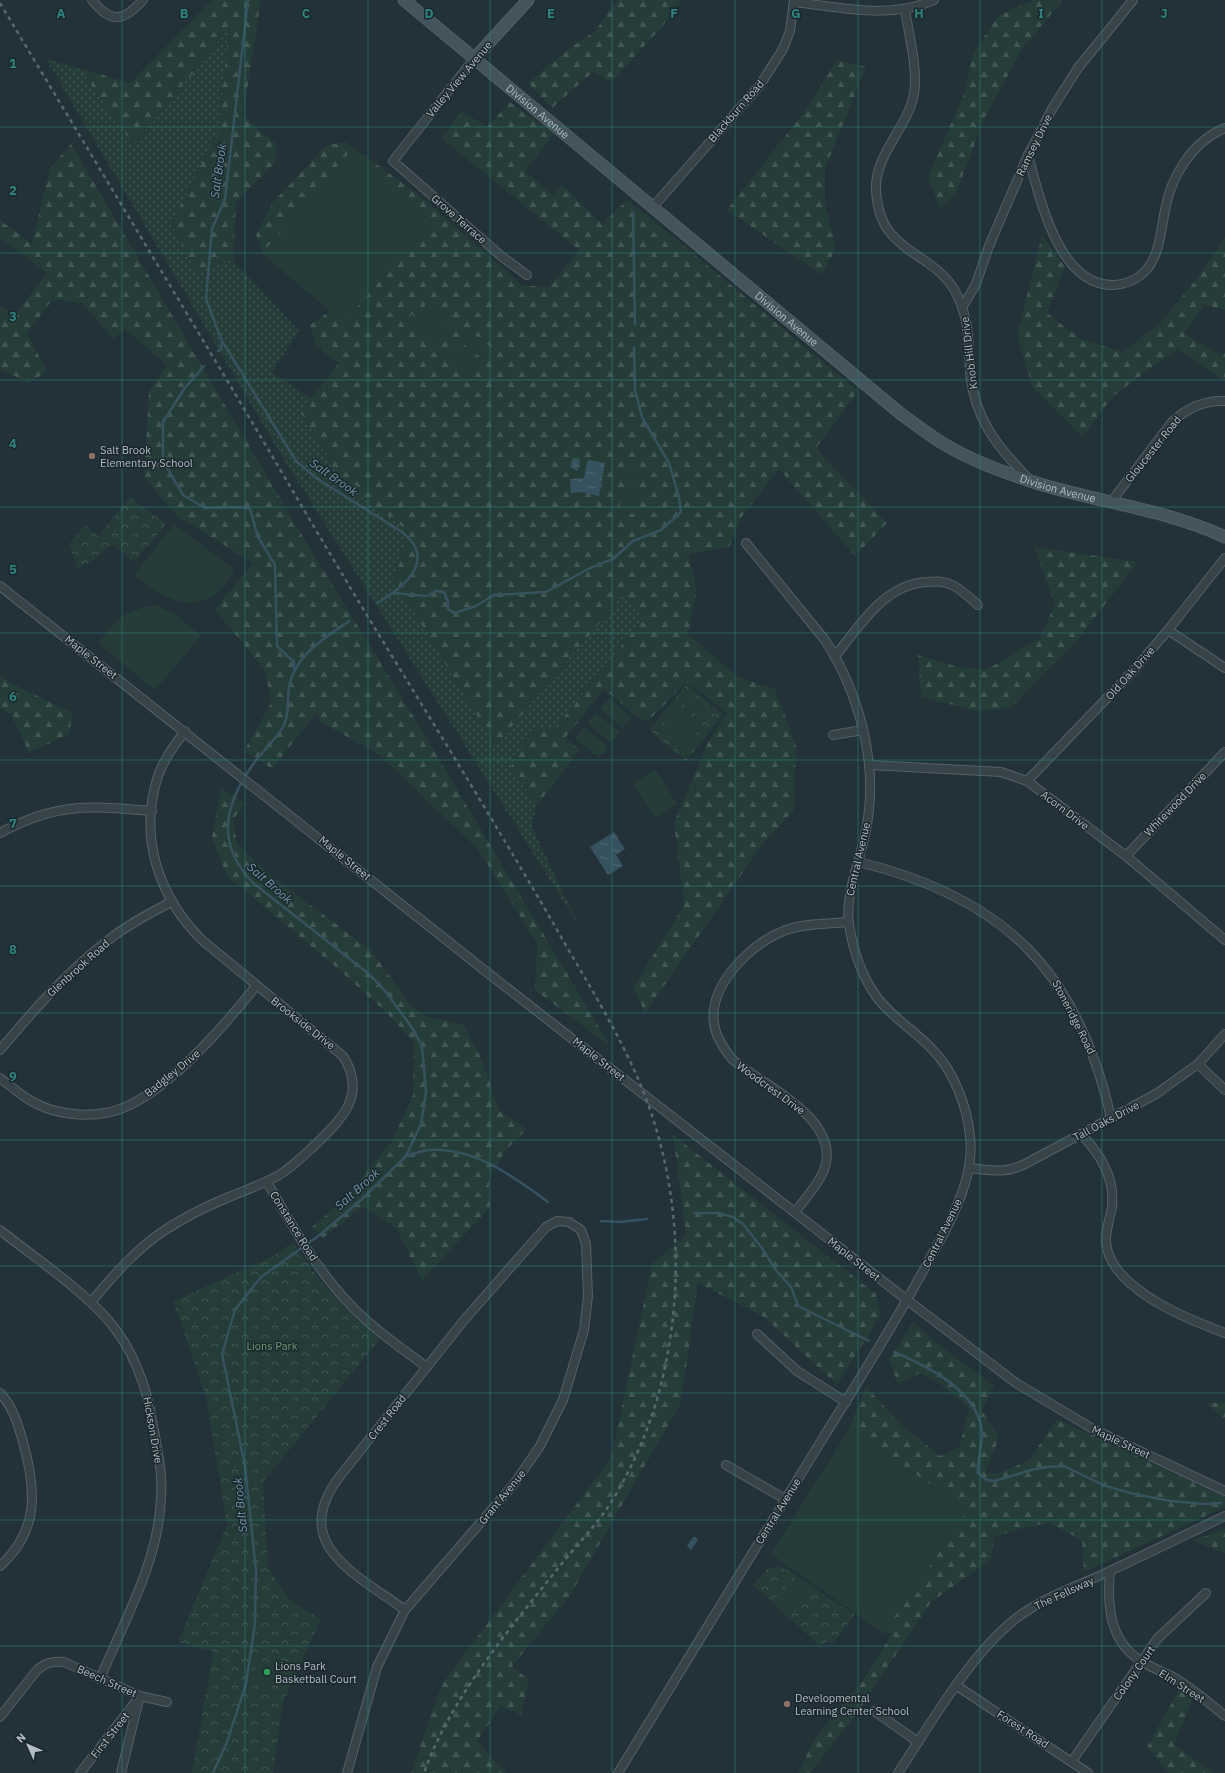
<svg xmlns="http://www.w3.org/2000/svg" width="1225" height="1773" viewBox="0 0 1225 1773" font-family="'IBM Plex Sans',sans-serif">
	<defs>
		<pattern id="grass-dots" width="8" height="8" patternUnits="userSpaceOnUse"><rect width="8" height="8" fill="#253c38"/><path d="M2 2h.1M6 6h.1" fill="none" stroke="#425653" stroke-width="1.8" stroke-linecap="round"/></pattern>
		<pattern id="forest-firs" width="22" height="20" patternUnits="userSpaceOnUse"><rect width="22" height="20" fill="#253c38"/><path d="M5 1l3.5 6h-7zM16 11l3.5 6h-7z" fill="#425653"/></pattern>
		<pattern id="park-crowns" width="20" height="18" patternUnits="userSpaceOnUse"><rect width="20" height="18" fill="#253c38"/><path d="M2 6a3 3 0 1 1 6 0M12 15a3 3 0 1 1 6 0" fill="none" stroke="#425653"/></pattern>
		<pattern id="water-ripples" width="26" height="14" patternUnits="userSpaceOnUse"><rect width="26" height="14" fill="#37525f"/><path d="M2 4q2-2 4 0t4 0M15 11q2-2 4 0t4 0" fill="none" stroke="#526974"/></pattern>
	</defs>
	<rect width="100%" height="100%" fill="#233139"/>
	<polygon fill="url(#grass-dots)" points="229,28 218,132 171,224 196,271 233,260 299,331 272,372 311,399 300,411 343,483 407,530 394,579 495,745 625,593 643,619 554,729 511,766 536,806 532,827 578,924 283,458 46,59 79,68 134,144"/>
	<g fill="url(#forest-firs)">
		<polygon points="212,0 261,0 243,116 277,145 275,163 236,202 233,260 196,271 171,223 218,132 229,29 134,145 79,68 130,83"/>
		<polygon points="617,0 681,0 662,27 611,82 593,72 552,108 528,83 566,51 596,30"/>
		<polygon points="1033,0 1063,0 1023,48 985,117 956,193 940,209 928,177 964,94 973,53 998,16"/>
		<polygon points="837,60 866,67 825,169 825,204 836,248 822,275 727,210 806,110"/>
		<polygon points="510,102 554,134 525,171 553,195 561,184 602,224 627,200 646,214 858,391 816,448 887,523 855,556 779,469 743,515 729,547 689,554 697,591 688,634 738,677 775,689 796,746 794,810 762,845 645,1013 633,988 684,905 674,823 709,740 727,713 687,682 648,721 641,720 604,689 565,738 580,750 536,806 511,766 532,729 554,729 643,619 624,594 495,746 394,579 407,530 343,483 300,411 339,363 316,346 310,325 330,311 263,254 256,235 273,202 327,145 346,142 423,198 522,285 549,287 579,250 441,138 462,111 487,127"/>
		<polygon points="71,144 300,532 418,724 611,1047 535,990 537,943 477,848 377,753 320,722 317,712 272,769 244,751 271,703 265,671 215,609 253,563 177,516 144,477 149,391 167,365 125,329 113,339 82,303 52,300 27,334 47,371 29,383 0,369 0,305 14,316 47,273 0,238 0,220 32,244 50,168"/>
		<polygon points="1042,235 1065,267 1047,313 1079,338 1123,352 1161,322 1200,275 1225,237 1225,310 1204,305 1184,334 1221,355 1225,353 1225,382 1178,349 1113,396 1082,437 1033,388 1017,336"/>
		<polygon points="1034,547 1138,562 1075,643 1011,708 977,711 921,697 918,655 955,666 986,670 1040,638 1055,604"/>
		<polygon points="0,674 9,682 73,713 69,734 29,753 12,716 0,708"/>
		<polygon points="221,788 245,803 233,820 237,844 274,878 371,950 411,1006 427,1017 463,1024 482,1060 499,1111 527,1129 506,1150 489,1178 490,1207 422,1281 396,1228 362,1207 323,1238 312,1227 339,1204 392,1141 413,1095 414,1043 388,1014 338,969 227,876 212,838"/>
		<polygon points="673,1135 876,1294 881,1314 837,1385 764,1317 698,1283 681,1403 569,1597 512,1666 529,1680 521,1715 501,1706 477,1741 506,1773 411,1773 442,1684 611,1458 652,1264 686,1235"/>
		<polygon points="913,1322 939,1345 993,1385 982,1411 999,1437 985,1474 1002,1472 1029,1460 1057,1419 1225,1497 1225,1507 1084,1572 1082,1540 1049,1523 1022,1528 994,1537 991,1560 931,1602 852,1720 810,1773 798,1773 815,1738 862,1682 892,1634 883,1633 968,1510 849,1429 866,1387 903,1426 940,1456 959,1448 969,1408 938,1382 920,1373 898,1384 889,1360"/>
		<polygon points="1225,1402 1225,1420 1206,1403"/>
		<polygon points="1225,1528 1225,1553 1193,1541"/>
		<polygon points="1180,1688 1194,1696 1174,1745 1214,1773 1169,1773 1147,1747"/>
	</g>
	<g fill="url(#park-crowns)">
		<polygon points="130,497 166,524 134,562 112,544 95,559 78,569 69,544 85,525 98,536"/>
		<polygon points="687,684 723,715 686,761 649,730"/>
		<path d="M 294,1243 C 317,1281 346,1310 380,1339 L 263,1482 L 268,1566 L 288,1599 L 321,1619 L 283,1703 L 273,1773 L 192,1773 L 213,1652 L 178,1642 L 227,1525 L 206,1397 L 173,1301 L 273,1256 Z"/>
		<polygon points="778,1567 788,1570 855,1615 832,1644 827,1641 820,1646 753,1585 768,1568"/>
	</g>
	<g fill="#253c38">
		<polygon points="349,153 430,223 346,320 265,250"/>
		<polygon points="429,300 454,319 445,330 421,311"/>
		<polygon points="412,314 416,318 418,315 442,334 441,337 444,339 439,346 436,343 434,345 409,326 411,324 407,321"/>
		<polygon points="467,329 492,348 483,359 458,340"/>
		<polygon points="456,344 480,363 472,374 447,355"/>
		<polygon points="627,471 643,474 642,481 626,478"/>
		<polygon points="623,489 637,492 633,514 619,511"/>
		<path d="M 174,524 L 235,570 C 229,578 221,591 213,596 C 184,614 157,592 134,575 Z"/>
		<path d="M 156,605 L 176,615 L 201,636 L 155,690 L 98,643 C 119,618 122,611 156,605 Z"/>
		<polygon points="690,692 714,712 705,722 681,703"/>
		<polygon points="609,698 632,718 623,728 600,709"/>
		<polygon points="679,706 702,726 693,737 670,717"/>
		<polygon points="596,713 620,732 611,743 587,723"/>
		<polygon points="667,721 691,741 682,751 658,732"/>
		<polygon points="584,727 608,747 599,758 575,738"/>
		<polygon points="655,769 677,804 655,818 633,783"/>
		<polygon points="849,1429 968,1510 883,1633 771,1554"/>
		<polygon points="796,1577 811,1590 789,1615 773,1601"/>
		<polygon points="257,1663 279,1666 278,1681 255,1678"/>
	</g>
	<g fill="url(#water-ripples)">
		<polygon points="573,458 580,459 578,471 570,467"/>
		<polygon points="588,460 605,463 599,496 581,492 571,493 570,479 584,478"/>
		<polygon points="614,832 625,849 616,855 623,866 608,875 590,847"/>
		<polygon points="693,1537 695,1537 698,1540 691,1550 687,1546"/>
	</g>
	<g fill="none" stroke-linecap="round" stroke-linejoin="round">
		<g stroke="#37525f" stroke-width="2.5">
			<path d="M 248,0 L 225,199 L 212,229 L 206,299 L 222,341 L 296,461 L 316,478 L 402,532 C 405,535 410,539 413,543 C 430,569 396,592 377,603"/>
			<polyline points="633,213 635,324"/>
			<polyline points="218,351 221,349 222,342"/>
			<polyline points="204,366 184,389 163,422 163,461 183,495 205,508 240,507 250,509 258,537 275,565 277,646 294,662 294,669"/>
			<polyline points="394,593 427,596 436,591 444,592 448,602 448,609 454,613 476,606 494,595 546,592 590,568 613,559 633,541 661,530 681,512 679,497 669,463 642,417 635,390 634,347"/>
			<path d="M 407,1156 C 414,1154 421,1151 428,1150 C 474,1147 513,1176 548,1202"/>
			<polyline points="694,1213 718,1213 733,1217 743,1224 762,1248 775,1269 791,1287 798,1306 869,1341"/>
			<polyline points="601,1221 620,1222 647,1219"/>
			<path d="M 894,1352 C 927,1366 977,1390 982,1431 C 983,1444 977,1459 978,1473 L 987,1480 L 995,1481 L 1031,1470 L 1046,1467 L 1064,1466 L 1103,1485 L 1130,1493 L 1170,1501 L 1204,1504 L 1221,1503"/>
			<path d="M 213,1773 L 227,1742 L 246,1684 L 255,1623 L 256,1571 L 245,1466 L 222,1354 L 235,1310 L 260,1278 L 321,1234 L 362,1199 L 406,1156 L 421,1124 L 426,1092 L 422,1046 L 413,1029 L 386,992 L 370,975 L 350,959 L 253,883 C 215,843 224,805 254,763 C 263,750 277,739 284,725 C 290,713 287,698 289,686 C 296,654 325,638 349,621"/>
		</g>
		<defs>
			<g id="street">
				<path d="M 92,0 C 111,24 123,22 143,0"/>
				<path d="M 794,2 C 840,7 890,20 934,0"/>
				<path d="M 905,10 C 909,35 918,69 914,94 C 908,127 875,154 876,189 C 878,231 896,241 928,263 C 938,270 948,279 954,289 C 970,319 968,338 970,371 C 974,418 997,447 1029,479"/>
				<polyline points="473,60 393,161 501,256 527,275"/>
				<path d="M 1028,155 C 1039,195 1058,287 1114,285 C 1127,284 1140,278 1148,268 C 1160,252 1161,229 1165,210 C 1171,176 1193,141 1225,128"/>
				<polyline points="652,208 760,85 783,49 790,31 794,0"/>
				<polyline points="963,306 976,284 989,246 1028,155 1052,109 1078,68 1133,0"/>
				<path d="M 1111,502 L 1172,422 C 1187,408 1204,400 1225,401"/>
				<polyline points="0,586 493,977 898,1293 1016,1383 1093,1429 1225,1491"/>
				<polyline points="1168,630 1225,668"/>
				<path d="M 835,656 C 860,626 884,584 927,582 C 937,581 945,581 954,586 C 963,591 970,598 978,605"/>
				<polyline points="833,735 863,730"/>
				<polyline points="870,765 1001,772 1027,781 1126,856 1225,940"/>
				<polyline points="1027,781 1134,670 1168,630 1225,558"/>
				<path d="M 0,833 C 57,802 90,806 152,811"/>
				<polyline points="1126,856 1225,752"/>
				<path d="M 859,862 C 1005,898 1078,971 1111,1118"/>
				<path d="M 0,1050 C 34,1010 68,970 111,938 C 129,924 150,913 171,902"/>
				<polyline points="1198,1064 1225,1090"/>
				<path d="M 0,1078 C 12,1087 23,1098 37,1104 C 57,1114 84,1117 105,1113 C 158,1105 224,1026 256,986"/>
				<path d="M 1081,1134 C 1100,1154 1115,1177 1112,1207 C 1110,1219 1105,1231 1106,1243 C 1111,1289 1187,1319 1225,1333"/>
				<path d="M 969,1168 C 990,1170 1006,1174 1025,1164 L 1156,1094 L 1198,1064 L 1225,1034"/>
				<path d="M 267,1182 C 295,1231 323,1282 366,1320 C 385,1337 406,1352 427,1367"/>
				<path d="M 795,1212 C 805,1199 818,1185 824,1170 C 843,1119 763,1086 732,1059 C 724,1049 716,1037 714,1024 C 708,985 752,942 786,930 C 806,923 828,924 849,922"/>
				<path d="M 0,1230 C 36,1259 78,1286 109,1321 C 134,1351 147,1387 153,1425 C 157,1448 163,1473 161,1497 C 159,1561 124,1621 100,1679"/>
				<path d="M 91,1302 C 113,1276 136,1249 165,1230 C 185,1217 207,1206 229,1197 C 246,1190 263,1184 279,1175 C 293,1167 305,1154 316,1144 C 343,1118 367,1094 343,1056 L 203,941 C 159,898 138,837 158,776 C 164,759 174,746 185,731"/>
				<polyline points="757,1334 797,1371 846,1402"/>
				<path d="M 0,1393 C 13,1407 18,1424 23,1442 C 36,1489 40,1530 0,1566"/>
				<polyline points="726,1465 785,1499"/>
				<path d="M 1110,1571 C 1107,1605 1109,1641 1141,1661 C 1150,1667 1161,1671 1171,1676 C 1191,1687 1208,1702 1225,1716"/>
				<polyline points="957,1686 1088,1773"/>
				<polyline points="874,1711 918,1742"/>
				<path d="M 0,1717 L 37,1670 C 45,1663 52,1661 64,1662 L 140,1696 L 167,1702"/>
				<polyline points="1072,1761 1157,1639 1206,1593"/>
				<polyline points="80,1773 140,1696"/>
				<polyline points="121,1773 139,1699"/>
				<path d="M 347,1773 L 377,1667 L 405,1610 L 514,1484 L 540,1446 L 563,1400 L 584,1330 L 588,1296 L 586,1244 L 581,1230 L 569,1222 L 557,1221 L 546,1227 L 465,1319 L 340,1476 C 288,1544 356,1574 405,1610"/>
				<path d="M 618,1773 C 686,1661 754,1549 823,1438 C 859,1380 896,1322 928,1262 C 937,1245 948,1228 955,1210 C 966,1186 973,1162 970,1136 C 967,1105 953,1070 932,1049 C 914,1030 891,1017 876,996 C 861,975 853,950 849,924 C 845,892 860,862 866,830 C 879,765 860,695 825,640 L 746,543"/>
				<path d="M 898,1773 C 930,1725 965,1663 1008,1625 C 1037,1599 1076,1587 1110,1571 C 1149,1553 1187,1534 1225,1516"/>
			</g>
			<g id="secondary">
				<path id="s1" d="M 404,0 L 901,414 C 915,424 929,435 944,444 C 970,460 1000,471 1030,481 C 1094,502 1163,508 1225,537"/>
				<polyline points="473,60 528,0"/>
			</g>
		</defs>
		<use href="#street" stroke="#546167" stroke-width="10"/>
		<use href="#secondary" stroke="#546167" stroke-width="13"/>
		<use href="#street" stroke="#364349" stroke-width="8"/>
		<use href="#secondary" stroke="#44535c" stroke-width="11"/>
		<path stroke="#586870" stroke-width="2.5" stroke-dasharray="4 4" stroke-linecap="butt" d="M 0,3 C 75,128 150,252 225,377 C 281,470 335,564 392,656 C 449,749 506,841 560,935 C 595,996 635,1058 655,1125 C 680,1206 682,1294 663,1376 C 654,1418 632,1471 608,1507 C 595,1526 578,1544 563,1562 C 513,1625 451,1696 424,1773"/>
	</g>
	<path fill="none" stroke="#2f847f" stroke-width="1" stroke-opacity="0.55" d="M 122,0 L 122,1773M 245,0 L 245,1773M 368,0 L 368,1773M 490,0 L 490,1773M 612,0 L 612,1773M 735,0 L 735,1773M 858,0 L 858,1773M 980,0 L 980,1773M 1102,0 L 1102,1773M 0,127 L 1225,127M 0,253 L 1225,253M 0,380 L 1225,380M 0,507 L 1225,507M 0,633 L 1225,633M 0,760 L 1225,760M 0,886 L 1225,886M 0,1013 L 1225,1013M 0,1140 L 1225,1140M 0,1266 L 1225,1266M 0,1393 L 1225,1393M 0,1520 L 1225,1520M 0,1646 L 1225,1646"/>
	<g fill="#8d6e63" stroke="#1b282e" stroke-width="1.5">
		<circle cx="92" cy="456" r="4"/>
		<circle cx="787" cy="1704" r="4"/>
	</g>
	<circle fill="#2e9e5b" stroke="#1b282e" stroke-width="1.5" cx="267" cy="1672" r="4"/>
	<g text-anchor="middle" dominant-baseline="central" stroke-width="3" stroke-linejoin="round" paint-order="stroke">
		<g font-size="11" fill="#b1bec5" stroke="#1b282e">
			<text transform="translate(459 79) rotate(-50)">Valley View Avenue</text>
			<text transform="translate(736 111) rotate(-49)">Blackburn Road</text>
			<text stroke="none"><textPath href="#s1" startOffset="174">Division Avenue</textPath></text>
			<text transform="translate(1034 145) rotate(-64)">Ramsey Drive</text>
			<text transform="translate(459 219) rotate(41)">Grove Terrace</text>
			<text stroke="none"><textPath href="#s1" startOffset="498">Division Avenue</textPath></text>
			<text transform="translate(969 353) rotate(-97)">Knob Hill Drive</text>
			<text transform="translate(1153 449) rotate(-51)">Gloucester Road</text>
			<text stroke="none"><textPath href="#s1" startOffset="822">Division Avenue</textPath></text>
			<text transform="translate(91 657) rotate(38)">Maple Street</text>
			<text transform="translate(1130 673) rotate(-48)">Old Oak Drive</text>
			<text transform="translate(1175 804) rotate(-46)">Whitewood Drive</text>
			<text transform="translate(1065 810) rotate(37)">Acorn Drive</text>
			<text transform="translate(345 858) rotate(39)">Maple Street</text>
			<text transform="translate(858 859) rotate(-77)">Central Avenue</text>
			<text transform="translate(78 968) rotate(-42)">Glenbrook Road</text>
			<text transform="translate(1074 1017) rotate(63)">Stoneridge Road</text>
			<text transform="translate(303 1023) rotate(38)">Brookside Drive</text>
			<text transform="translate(599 1059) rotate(38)">Maple Street</text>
			<text transform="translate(172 1073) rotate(-39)">Badgley Drive</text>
			<text transform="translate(771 1088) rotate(36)">Woodcrest Drive</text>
			<text transform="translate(1106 1121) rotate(-28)">Tall Oaks Drive</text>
			<text transform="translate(294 1226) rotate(58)">Constance Road</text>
			<text transform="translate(942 1233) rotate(-64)">Central Avenue</text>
			<text transform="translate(854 1259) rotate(38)">Maple Street</text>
			<text transform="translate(387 1417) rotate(-52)">Crest Road</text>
			<text transform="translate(153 1430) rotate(80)">Hickson Drive</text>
			<text transform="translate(1121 1442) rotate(25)">Maple Street</text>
			<text transform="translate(502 1497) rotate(-51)">Grant Avenue</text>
			<text transform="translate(778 1511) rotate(-58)">Central Avenue</text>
			<text transform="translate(1064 1593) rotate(-25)">The Fellsway</text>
			<text transform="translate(1134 1673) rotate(-55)">Colony Court</text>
			<text transform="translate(107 1681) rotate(24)">Beech Street</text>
			<text transform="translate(1182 1686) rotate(33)">Elm Street</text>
			<text transform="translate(1023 1729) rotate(33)">Forest Road</text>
			<text transform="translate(110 1735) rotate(-52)">First Street</text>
		</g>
		<g font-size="11" fill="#b1bec5" stroke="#1b282e" text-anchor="start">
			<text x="100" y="450">Salt Brook<tspan x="100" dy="13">Elementary School</tspan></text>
			<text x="275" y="1666">Lions Park<tspan x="275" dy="13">Basketball Court</tspan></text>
			<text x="795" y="1698">Developmental<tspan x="795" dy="13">Learning Center School</tspan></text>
		</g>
		<g font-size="11" fill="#719a70" stroke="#1b282e">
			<text x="272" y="1346">Lions Park</text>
		</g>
		<g font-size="12" font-style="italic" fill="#7296a8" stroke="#1b282e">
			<text transform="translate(218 171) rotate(-82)">Salt Brook</text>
			<text transform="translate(334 477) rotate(35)">Salt Brook</text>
			<text transform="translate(270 883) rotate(41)">Salt Brook</text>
			<text transform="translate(357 1189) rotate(-42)">Salt Brook</text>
			<text transform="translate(240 1505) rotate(-96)">Salt Brook</text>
		</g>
	</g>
	<g font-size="13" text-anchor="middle" font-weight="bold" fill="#2f847f" stroke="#1b282e" stroke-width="3" stroke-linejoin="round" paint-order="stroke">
		<text x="61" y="18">A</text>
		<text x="184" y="18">B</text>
		<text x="306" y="18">C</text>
		<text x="429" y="18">D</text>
		<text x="551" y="18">E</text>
		<text x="674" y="18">F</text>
		<text x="796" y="18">G</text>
		<text x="919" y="18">H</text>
		<text x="1041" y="18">I</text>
		<text x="1164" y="18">J</text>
		<text x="13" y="68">1</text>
		<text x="13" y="195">2</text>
		<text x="13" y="321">3</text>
		<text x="13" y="448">4</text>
		<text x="13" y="574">5</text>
		<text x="13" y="701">6</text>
		<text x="13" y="828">7</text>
		<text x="13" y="954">8</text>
		<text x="13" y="1081">9</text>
	</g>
	<g transform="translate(28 1745) rotate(315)" stroke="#1b282e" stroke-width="3" paint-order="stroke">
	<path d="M0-3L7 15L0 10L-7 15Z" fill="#b1bec5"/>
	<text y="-6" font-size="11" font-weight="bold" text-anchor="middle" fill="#b1bec5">N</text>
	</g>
</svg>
